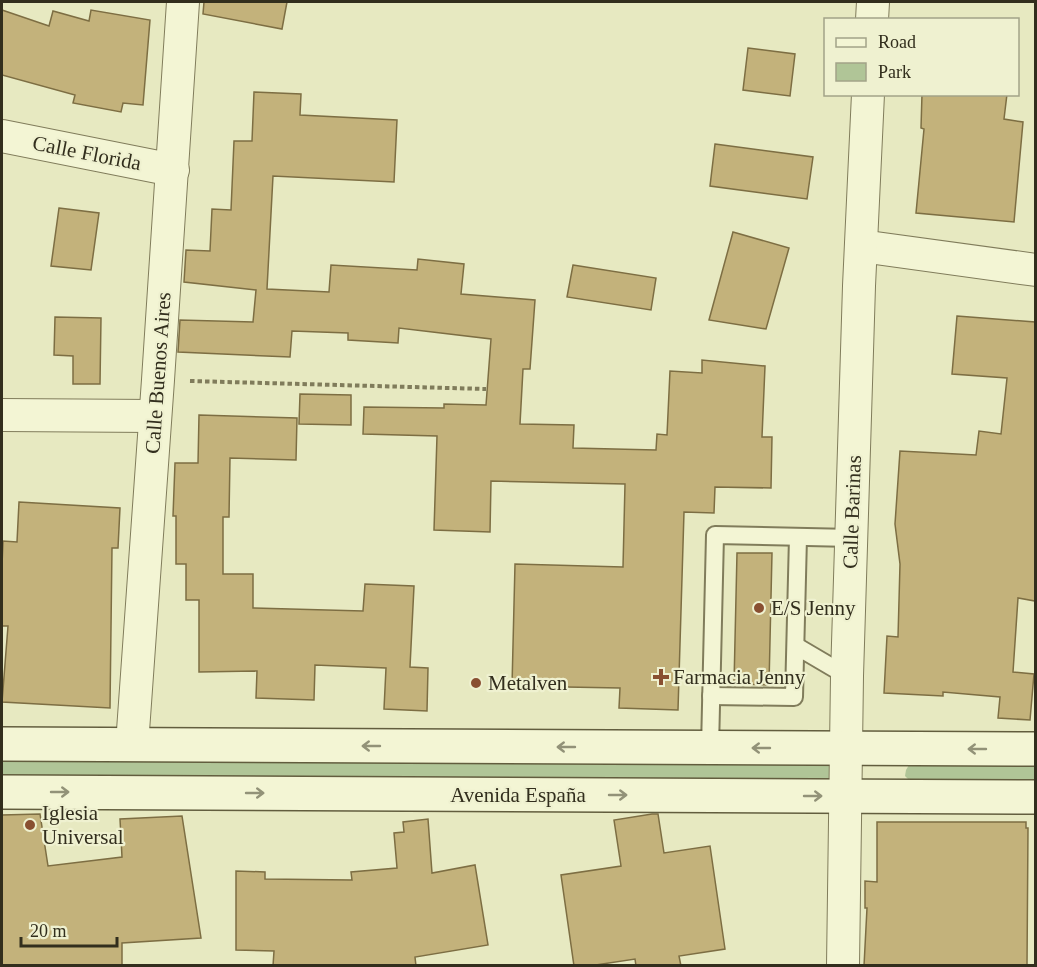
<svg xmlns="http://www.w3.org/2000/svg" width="1037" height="967" viewBox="0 0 1037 967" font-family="Georgia,serif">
	<rect width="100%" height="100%" fill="#e7e9c1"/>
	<g fill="#b0c597">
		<polygon points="2,758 823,762 829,765 832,769 832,775 829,780 2,777"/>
		<polygon points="914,763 1035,764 1035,783 909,780 905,776 906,770 909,765"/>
	</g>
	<g fill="#c3b27b" stroke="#7d6e43" stroke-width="1.5">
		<polygon points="204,2 287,2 282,29 203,14"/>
		<polygon points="2,10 49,26 53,11 89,21 91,10 150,20 143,105 123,103 121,112 73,103 75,95 2,75"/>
		<polygon points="748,48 795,54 790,96 743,90"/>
		<polygon points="254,92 301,94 300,115 397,120 394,182 273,176 267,289 329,292 331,265 417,270 418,259 464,264 461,294 535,300 530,369 523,369 520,424 574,425 573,448 656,450 657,434 667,435 670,371 702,373 702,360 765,366 762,437 772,437 771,488 715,487 714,513 684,512 678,710 619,708 620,688 512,686 515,564 623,567 625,484 491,481 490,532 434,530 437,436 363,434 364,407 444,408 444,404 486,405 491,339 399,328 398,343 348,340 348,333 292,331 290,357 178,352 180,320 253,322 256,290 184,282 186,250 210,251 212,209 231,210 234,141 252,141"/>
		<polygon points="922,94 1007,94 1004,119 1023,122 1014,222 916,213 924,129 921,128"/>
		<polygon points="715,144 813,157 807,199 710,186"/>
		<polygon points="59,208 99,213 91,270 51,266"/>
		<polygon points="733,232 789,248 766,329 709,320"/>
		<polygon points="573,265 656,278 651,310 567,297"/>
		<polygon points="957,316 1035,322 1035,601 1018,598 1013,672 1034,674 1030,720 998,718 1000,697 943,692 943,696 884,693 887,636 898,637 900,564 895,524 900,451 976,455 979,431 1001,434 1007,378 952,374"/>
		<polygon points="55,317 101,318 100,384 73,384 73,356 54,355"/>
		<polygon points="300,394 351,395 351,425 299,424"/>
		<polygon points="199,415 297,418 296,460 230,458 229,517 223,517 223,574 253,574 253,608 363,611 365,584 414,586 410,667 428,668 427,711 384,709 386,668 315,665 314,700 256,698 257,671 199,672 199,600 186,600 186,564 176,564 176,516 173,516 175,463 198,463"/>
		<polygon points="19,502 120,508 118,548 112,548 110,708 2,702 8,626 2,626 2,565 3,541 17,542"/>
		<polygon points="737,553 772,553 769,685 734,684"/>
		<polygon points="40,814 48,866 122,857 120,819 182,816 201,938 122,943 122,966 2,966 2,815"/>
		<polygon points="652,814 658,814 664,853 710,846 725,949 679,956 681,966 636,966 635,959 589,966 574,966 561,875 621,866 614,820"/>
		<polygon points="428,819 432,873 475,865 488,945 415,957 416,966 273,966 274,951 236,950 236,871 265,872 265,879 352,880 351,872 397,868 394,833 404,832 403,822"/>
		<polygon points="877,822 1026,822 1026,828 1028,828 1027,966 864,966 867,908 865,908 865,881 877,882"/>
	</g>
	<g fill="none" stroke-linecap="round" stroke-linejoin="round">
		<defs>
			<g id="lane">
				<polyline points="796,646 847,676"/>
				<polyline points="711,696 794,697 798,537"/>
				<polyline points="710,748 715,535 852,538"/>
			</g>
			<g id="street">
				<polyline points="872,20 873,2"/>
				<polyline points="2,136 173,170"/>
				<polyline points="861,246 1036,270"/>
				<polyline points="2,415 155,416"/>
				<polyline points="132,745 158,380 183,2"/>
				<polyline points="843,966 847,676 859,286 868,94"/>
			</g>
			<g id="secondary">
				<polyline points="2,744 1036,749"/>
				<polyline points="2,792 1036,797"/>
			</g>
		</defs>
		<use href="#lane" stroke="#807c5b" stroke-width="20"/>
		<use href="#street" stroke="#807c5b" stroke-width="34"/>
		<use href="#secondary" stroke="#625d3e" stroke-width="36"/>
		<polyline stroke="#807c5b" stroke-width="4" stroke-dasharray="4.5 3" stroke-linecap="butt" points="190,381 486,389"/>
		<use href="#lane" stroke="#f3f5d4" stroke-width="16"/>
		<use href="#street" stroke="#f3f5d4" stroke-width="32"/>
		<use href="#secondary" stroke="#f3f5d4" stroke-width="33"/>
	</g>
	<defs><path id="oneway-shaft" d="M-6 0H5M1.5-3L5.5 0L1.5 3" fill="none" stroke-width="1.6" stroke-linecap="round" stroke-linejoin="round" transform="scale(1.5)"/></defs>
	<g stroke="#929278">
		<use href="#oneway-shaft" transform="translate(371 746) rotate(-180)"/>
		<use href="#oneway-shaft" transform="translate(566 747) rotate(-180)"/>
		<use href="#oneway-shaft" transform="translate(761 748) rotate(-180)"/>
		<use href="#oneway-shaft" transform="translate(977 749) rotate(-180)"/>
		<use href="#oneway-shaft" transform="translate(60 792)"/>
		<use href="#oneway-shaft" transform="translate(255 793)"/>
		<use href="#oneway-shaft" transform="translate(618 795)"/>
		<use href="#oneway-shaft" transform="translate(813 796)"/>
	</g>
	<g fill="#894f31" stroke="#eff1d0" stroke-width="2">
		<circle cx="759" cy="608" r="6"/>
		<path d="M658 668h6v6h6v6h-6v6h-6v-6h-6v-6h6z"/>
		<circle cx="476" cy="683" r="6"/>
		<circle cx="30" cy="825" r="6"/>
	</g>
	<g text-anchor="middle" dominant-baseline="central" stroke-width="4.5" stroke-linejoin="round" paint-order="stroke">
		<g font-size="21" fill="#322e1d" stroke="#eff1d0">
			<text transform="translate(87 153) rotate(11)">Calle Florida</text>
			<text transform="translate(158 373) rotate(-86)">Calle Buenos Aires</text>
			<text transform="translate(852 512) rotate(-88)">Calle Barinas</text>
			<text x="518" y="795">Avenida España</text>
		</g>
		<g font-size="21" fill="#322e1d" stroke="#eff1d0" text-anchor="start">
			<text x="771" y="608">E/S Jenny</text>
			<text x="673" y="677">Farmacia Jenny</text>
			<text x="488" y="683">Metalven</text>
			<text x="42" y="813">Iglesia<tspan x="42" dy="24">Universal</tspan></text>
		</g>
	</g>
	<rect width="1037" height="967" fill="none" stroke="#322e1d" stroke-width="6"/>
	<rect x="824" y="18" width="195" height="78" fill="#eff1d0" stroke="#a3a388" stroke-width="1.5"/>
	<rect x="836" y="38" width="30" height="9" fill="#f3f5d4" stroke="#a3a388" stroke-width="1.5"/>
	<text x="878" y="48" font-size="18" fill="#322e1d">Road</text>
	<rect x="836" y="63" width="30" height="18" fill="#b0c597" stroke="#a3a388" stroke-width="1.5"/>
	<text x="878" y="78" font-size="18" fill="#322e1d">Park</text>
	<path d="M21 937v9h96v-9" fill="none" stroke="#322e1d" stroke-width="3"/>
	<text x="30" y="937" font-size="18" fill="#322e1d" stroke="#eff1d0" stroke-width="4.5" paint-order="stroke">20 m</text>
</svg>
